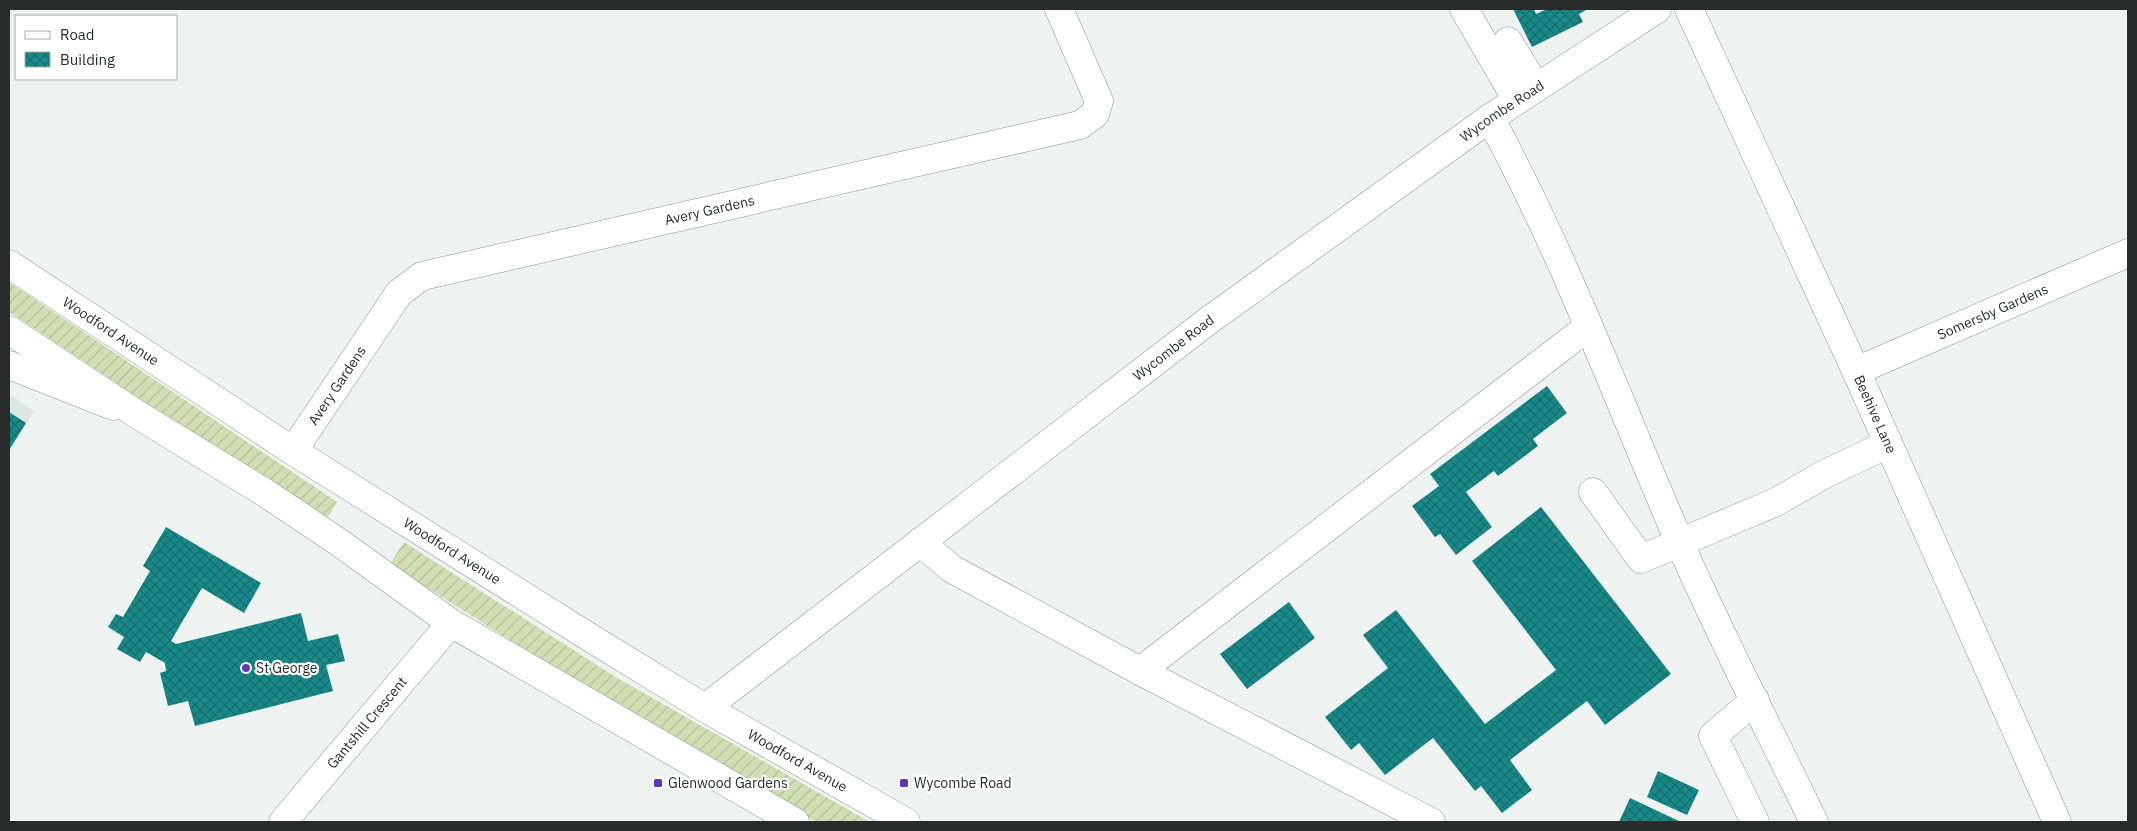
<svg xmlns="http://www.w3.org/2000/svg" width="2137" height="831" viewBox="0 0 2137 831" font-family="'IBM Plex Sans',sans-serif">
	<defs>
		<pattern id="garden-furrows" width="10" height="10" patternUnits="userSpaceOnUse" patternTransform="scale(1.25)"><rect width="10" height="10" fill="#d1deb3"/><path d="M-1 1l2-2M0 10L10 0M9 11l2-2" fill="none" stroke="#b4bf9a"/></pattern>
		<pattern id="building-cross-hatch" width="8" height="8" patternUnits="userSpaceOnUse" patternTransform="scale(1.25)"><rect width="8" height="8" fill="#1a8989"/><path d="M0 0l8 8M0 8l8-8" fill="none" stroke="#177070"/></pattern>
	</defs>
	<rect width="100%" height="100%" fill="#eef3f1"/>
	<polygon fill="#dae7e2" points="9,394 34,411 9,453"/>
	<g fill="url(#garden-furrows)">
		<polygon points="9,282 337,502 325,522 9,312"/>
		<polygon points="404,542 614,676 870,822 816,822 653,731 390,564"/>
	</g>
	<g fill="url(#building-cross-hatch)">
		<polygon points="1513,9 1534,9 1536,14 1547,9 1588,9 1579,14 1583,22 1532,47"/>
		<polygon points="1547,386 1567,413 1533,439 1538,446 1498,476 1494,471 1466,492 1492,527 1456,555 1440,534 1435,537 1412,506 1439,486 1430,474"/>
		<polygon points="9,412 26,423 9,450"/>
		<polygon points="1541,507 1671,674 1605,725 1587,701 1510,760 1532,790 1502,813 1481,786 1475,791 1433,738 1385,775 1359,743 1351,750 1325,717 1388,668 1363,635 1396,610 1485,724 1556,670 1472,561"/>
		<polygon points="166,527 261,583 244,613 202,588 171,641 176,644 301,613 308,641 338,634 345,661 326,665 333,691 195,726 188,701 168,706 160,673 166,671 165,663 146,652 140,662 117,649 124,637 108,627 116,614 123,617 150,571 143,566"/>
		<polygon points="1289,602 1315,638 1247,689 1220,654"/>
		<polygon points="1658,771 1699,790 1687,815 1647,797"/>
		<polygon points="1630,798 1681,822 1619,822"/>
	</g>
	<g fill="none" stroke-linecap="round" stroke-linejoin="round">
		<defs>
			<g id="minor">
				<polyline points="1464,9 1517,100"/>
				<polyline points="1508,41 1536,87"/>
				<path d="M 1490,118 C 1564,254 1618,400 1679,541 C 1720,636 1769,729 1814,822"/>
				<polyline points="9,365 113,406"/>
				<path id="s1" d="M 1856,371 L 2128,253"/>
				<path id="s2" d="M 293,451 L 399,293 L 422,276 L 1080,125 L 1095,114 L 1099,101 L 1059,9"/>
				<polyline points="1593,492 1641,559 1776,502 1823,475 1888,444"/>
				<polyline points="920,542 952,569 1140,671 1431,822"/>
				<polyline points="1140,671 1588,327"/>
				<polyline points="1755,700 1713,736 1755,822"/>
				<path id="s3" d="M 705,708 L 1208,321 L 1490,118 L 1657,9"/>
				<path id="s4" d="M 283,822 L 451,623"/>
			</g>
			<g id="major">
				<path id="s5" d="M 1689,9 L 1856,371 L 2057,822"/>
			</g>
			<g id="highway">
				<path id="s6" d="M 9,264 L 293,451 L 594,640 L 705,708 L 906,822"/>
				<polyline points="9,330 138,415 267,494 340,543 451,623 795,822"/>
			</g>
		</defs>
		<use href="#minor" stroke="#8f9391" stroke-width="29"/>
		<use href="#major" stroke="#8f9391" stroke-width="29"/>
		<use href="#highway" stroke="#8f9391" stroke-width="29"/>
		<use href="#minor" stroke="#fff" stroke-width="28"/>
		<use href="#major" stroke="#fff" stroke-width="28"/>
		<use href="#highway" stroke="#fff" stroke-width="28"/>
	</g>
	<g fill="#6337af" stroke="#fff" stroke-width="2">
		<circle cx="246" cy="668" r="5"/>
		<rect x="653" y="778" width="10" height="10" rx="2.5"/>
		<rect x="899" y="778" width="10" height="10" rx="2.5"/>
	</g>
	<g text-anchor="middle" dominant-baseline="central" stroke-width="4.5" stroke-linejoin="round" paint-order="stroke">
		<g font-size="14" fill="#2a2c2b" stroke="#fff">
			<text stroke="none"><textPath href="#s3" startOffset="996">Wycombe Road</textPath></text>
			<text stroke="none"><textPath href="#s2" startOffset="514">Avery Gardens</textPath></text>
			<text stroke="none"><textPath href="#s1" startOffset="149">Somersby Gardens</textPath></text>
			<text stroke="none"><textPath href="#s6" startOffset="122">Woodford Avenue</textPath></text>
			<text stroke="none"><textPath href="#s3" startOffset="591">Wycombe Road</textPath></text>
			<text stroke="none"><textPath href="#s2" startOffset="79">Avery Gardens</textPath></text>
			<text stroke="none"><textPath href="#s5" startOffset="446">Beehive Lane</textPath></text>
			<text stroke="none"><textPath href="#s6" startOffset="528">Woodford Avenue</textPath></text>
			<text stroke="none"><textPath href="#s4" startOffset="130">Gantshill Crescent</textPath></text>
			<text stroke="none"><textPath href="#s6" startOffset="932">Woodford Avenue</textPath></text>
		</g>
		<g font-size="14" fill="#2a2c2b" stroke="#fff" text-anchor="start">
			<text x="256" y="668">St George</text>
			<text x="668" y="783">Glenwood Gardens</text>
			<text x="914" y="783">Wycombe Road</text>
		</g>
	</g>
	<rect width="2137" height="831" fill="none" stroke="#2a2c2b" stroke-width="20"/>
	<rect x="15" y="15" width="162" height="65" fill="#ffffff" stroke="#aaabaa"/>
	<rect x="25" y="31" width="25" height="8" fill="#ffffff" stroke="#aaabaa"/>
	<text x="60" y="40" font-size="15" fill="#2a2c2b">Road</text>
	<rect x="25" y="52" width="25" height="15" fill="url(#building-cross-hatch)" stroke="#aaabaa"/>
	<text x="60" y="65" font-size="15" fill="#2a2c2b">Building</text>
</svg>
